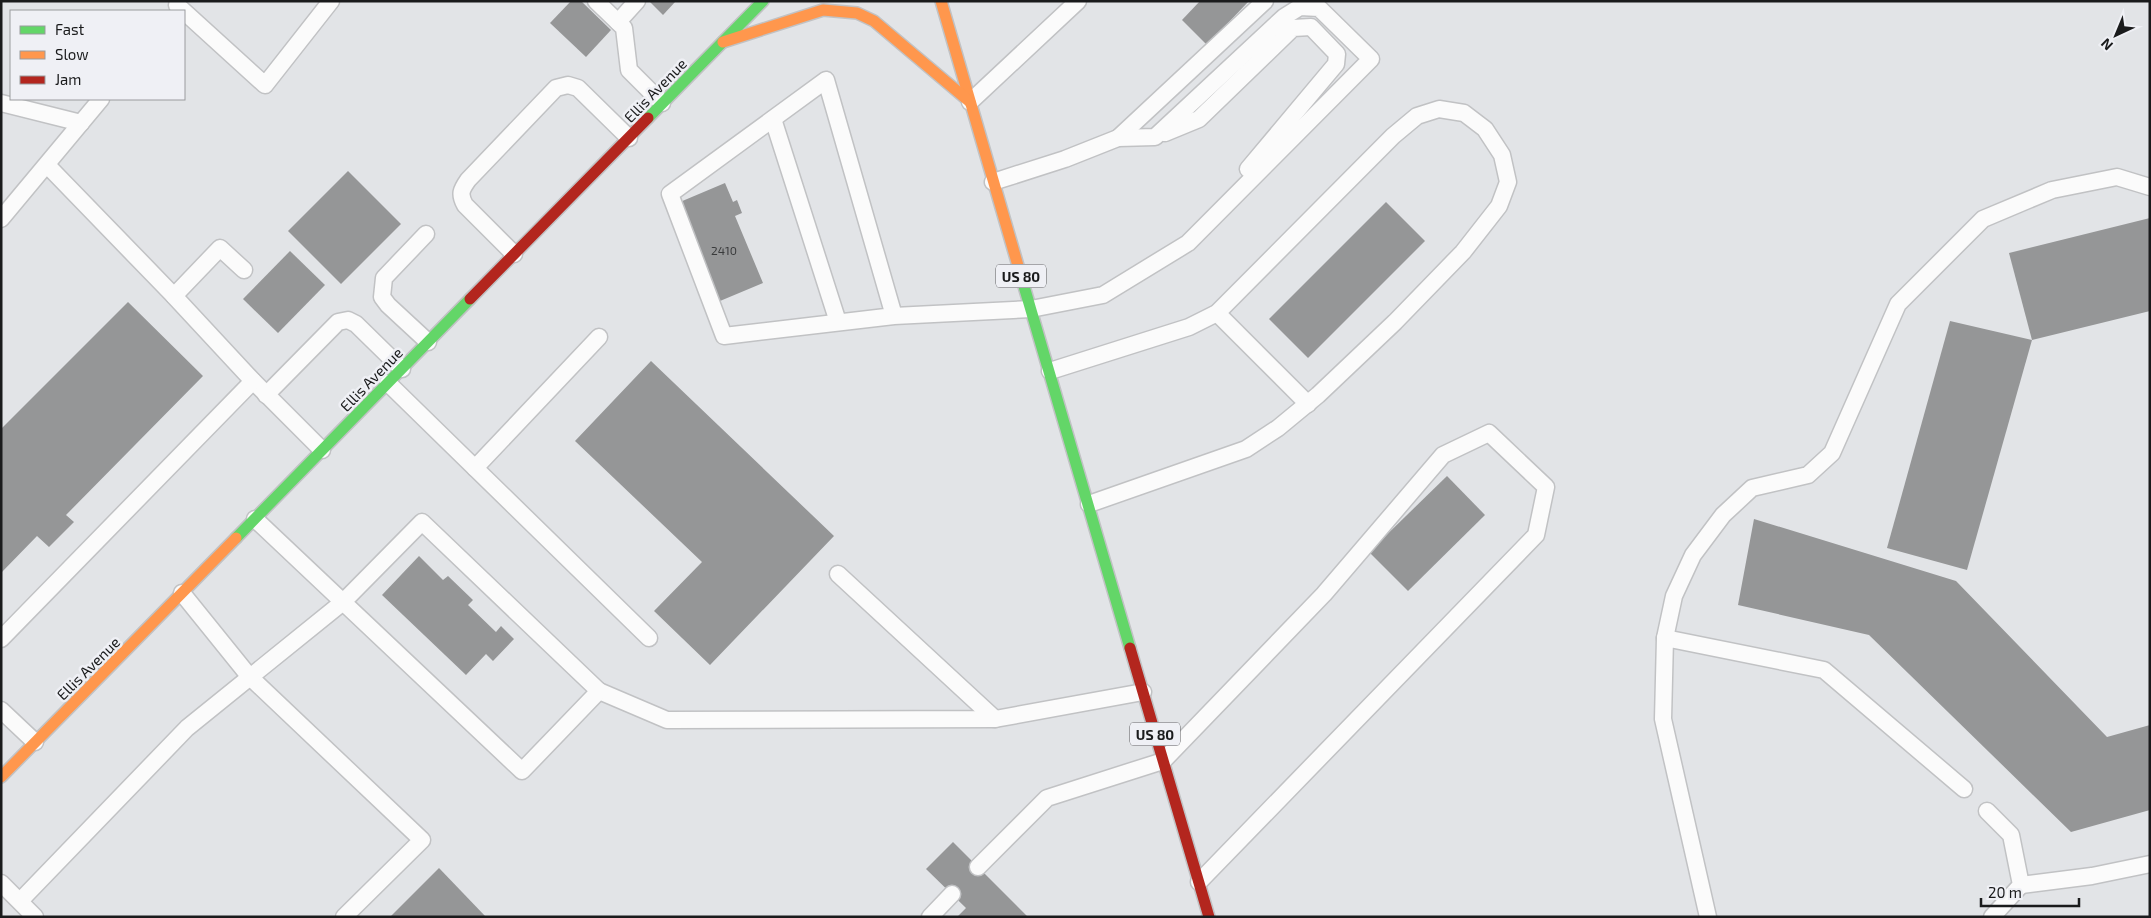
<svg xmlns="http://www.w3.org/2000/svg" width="2151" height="918" viewBox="0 0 2151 918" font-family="'Exo 2',sans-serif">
	<rect width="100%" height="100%" fill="#e2e4e7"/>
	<g fill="#959697">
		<polygon points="571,1 581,1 611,30 586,57 550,23"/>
		<polygon points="649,1 676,1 663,15"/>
		<polygon points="1200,1 1249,1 1207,45 1182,20"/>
		<polygon points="348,171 401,224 341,284 288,231"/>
		<polygon points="725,183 733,202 737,200 742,213 735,216 763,283 720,301 680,202"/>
		<polygon points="1386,202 1425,241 1308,358 1269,319"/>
		<polygon points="2150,218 2150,311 2032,340 2009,253"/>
		<polygon points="290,251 325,285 278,333 243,299"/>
		<polygon points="128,302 203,376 66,515 74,522 49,547 37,536 1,573 1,429"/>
		<polygon points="1950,321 2032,340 1967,570 1887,548"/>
		<polygon points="651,361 834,536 710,665 654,611 702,562 575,441"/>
		<polygon points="1447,476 1485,515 1408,591 1369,552"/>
		<polygon points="1754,519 1956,581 2107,737 2150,725 2150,810 2071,832 1869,635 1738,605"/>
		<polygon points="419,556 443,580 448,576 473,600 468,605 496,632 501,626 514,639 493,661 486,654 466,675 382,595"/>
		<polygon points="953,842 1027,916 1027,917 957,917 966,908 926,869"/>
		<polygon points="439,868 486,917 390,917"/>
	</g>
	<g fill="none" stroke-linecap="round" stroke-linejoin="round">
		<defs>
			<g id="lane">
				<polyline points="596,1 624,28 629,70 662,103"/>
				<polyline points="177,5 265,85 331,1"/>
				<polyline points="618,22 637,1"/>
				<polyline points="970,102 1078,1"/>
				<polyline points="1,103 81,123"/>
				<polyline points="773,119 838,322"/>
				<polyline points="1165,133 1199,119 1293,28 1311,27 1337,54 1336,64 1248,169"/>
				<polyline points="1118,138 1265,1"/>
				<polyline points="47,165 174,296"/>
				<polyline points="1,219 101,99"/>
				<polyline points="426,234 384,278 382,297 388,305 428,342"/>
				<path d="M 514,254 L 465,205 C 459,194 461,190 468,180 L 556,88 L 568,85 L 578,88 L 629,138"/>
				<polyline points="244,270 220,248 174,296 253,381 322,450"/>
				<polyline points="1217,313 1308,404"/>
				<polyline points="894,316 724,336 670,194 826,80 894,316 1031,309 1103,295 1188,243 1371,59 1319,8 1300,7 1284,17 1155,137 1118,138 1065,159 993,182"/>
				<polyline points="1050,371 1189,327 1217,313 1393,136 1417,116 1439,109 1464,113 1485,129 1502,155 1508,182 1499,206 1463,252 1395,322 1318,395 1278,428 1246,449 1089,504"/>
				<polyline points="388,383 649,638"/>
				<polyline points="266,395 338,322 348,320 356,324 402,369"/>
				<polyline points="475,468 599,337"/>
				<polyline points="838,574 995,719"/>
				<polyline points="182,593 249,676 422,840 344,917"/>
				<polyline points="1665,638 1674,596 1693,555 1723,515 1752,488 1808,475 1832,453 1898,304 1983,219 2052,190 2117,177 2150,187"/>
				<polyline points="1,639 253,381"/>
				<polyline points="599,691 667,720 995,719 1143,692"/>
				<polyline points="1,710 35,742"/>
				<polyline points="1987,811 2011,835 2021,885 1992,917"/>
				<polyline points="978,867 1047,798 1163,761 1324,594 1443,455 1489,433 1546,487 1536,535 1199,882"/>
				<polyline points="1,883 35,917"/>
				<polyline points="2021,885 2092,876 2150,864"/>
				<polyline points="20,901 187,728 343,602 422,522 599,691 522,771 255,519"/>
				<polyline points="930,917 952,894"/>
				<polyline points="1708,917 1663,719 1665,638 1824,670 1964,789"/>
			</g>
			<g id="fast">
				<polyline points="648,118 763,1"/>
				<polyline points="1021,276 1130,648"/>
				<polyline points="236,538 470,299"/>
			</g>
			<g id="slow">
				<polyline points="941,1 1021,276"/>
				<polyline points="723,42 823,10 857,13 874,21 970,102"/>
				<polyline points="1,777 236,538"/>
			</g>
			<g id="jam">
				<polyline points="470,299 648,118"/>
				<polyline points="1130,648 1209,917"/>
			</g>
		</defs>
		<use href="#lane" stroke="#c1c2c4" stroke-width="19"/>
		<use href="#fast" stroke="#c1c2c4" stroke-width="14"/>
		<use href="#slow" stroke="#c1c2c4" stroke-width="14"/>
		<use href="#jam" stroke="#c1c2c4" stroke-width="14"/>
		<use href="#lane" stroke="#fbfbfb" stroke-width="16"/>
		<use href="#fast" stroke="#63d668" stroke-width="11"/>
		<use href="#slow" stroke="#ff974d" stroke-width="11"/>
		<use href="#jam" stroke="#b3261e" stroke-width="11"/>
	</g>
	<g text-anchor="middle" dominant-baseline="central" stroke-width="5" stroke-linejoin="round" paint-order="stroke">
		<g font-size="12" fill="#393a3b">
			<text x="724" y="250">2410</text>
		</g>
		<g fill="#eff0f5" stroke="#5a5b5d" stroke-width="1">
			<rect x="996" y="264.5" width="50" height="23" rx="4"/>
			<rect x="1130" y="722.5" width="50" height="23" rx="4"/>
		</g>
		<g font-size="14" font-weight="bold" fill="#1a1b1c">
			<text x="1021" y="276">US 80</text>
			<text x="1155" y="734">US 80</text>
		</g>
		<g font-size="15" fill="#1a1b1c" stroke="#eff0f5">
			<text transform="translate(655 90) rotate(-46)">Ellis Avenue</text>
			<text transform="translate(371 379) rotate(-46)">Ellis Avenue</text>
			<text transform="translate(88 668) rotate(-45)">Ellis Avenue</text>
		</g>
	</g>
	<rect width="2151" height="918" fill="none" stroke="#1a1b1c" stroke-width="5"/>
	<rect x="10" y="10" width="175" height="90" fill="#eff0f5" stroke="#9a9b9e"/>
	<rect x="20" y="26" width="25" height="8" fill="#63d668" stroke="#9a9b9e"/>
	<text x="55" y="35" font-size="15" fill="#1a1b1c">Fast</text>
	<rect x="20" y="51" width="25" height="8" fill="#ff974d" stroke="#9a9b9e"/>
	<text x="55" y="60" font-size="15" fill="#1a1b1c">Slow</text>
	<rect x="20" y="76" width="25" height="8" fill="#b3261e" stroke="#9a9b9e"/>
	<text x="55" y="85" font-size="15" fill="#1a1b1c">Jam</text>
	<g transform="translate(2116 35) rotate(224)" stroke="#eff0f5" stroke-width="4" paint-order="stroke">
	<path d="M0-4L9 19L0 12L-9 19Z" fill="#1a1b1c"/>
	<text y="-8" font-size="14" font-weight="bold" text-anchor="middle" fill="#1a1b1c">N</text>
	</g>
	<path d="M1981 898v8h98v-8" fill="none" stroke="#1a1b1c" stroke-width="2.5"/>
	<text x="1988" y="898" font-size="15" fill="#1a1b1c" stroke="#eff0f5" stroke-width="4" paint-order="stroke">20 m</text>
</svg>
